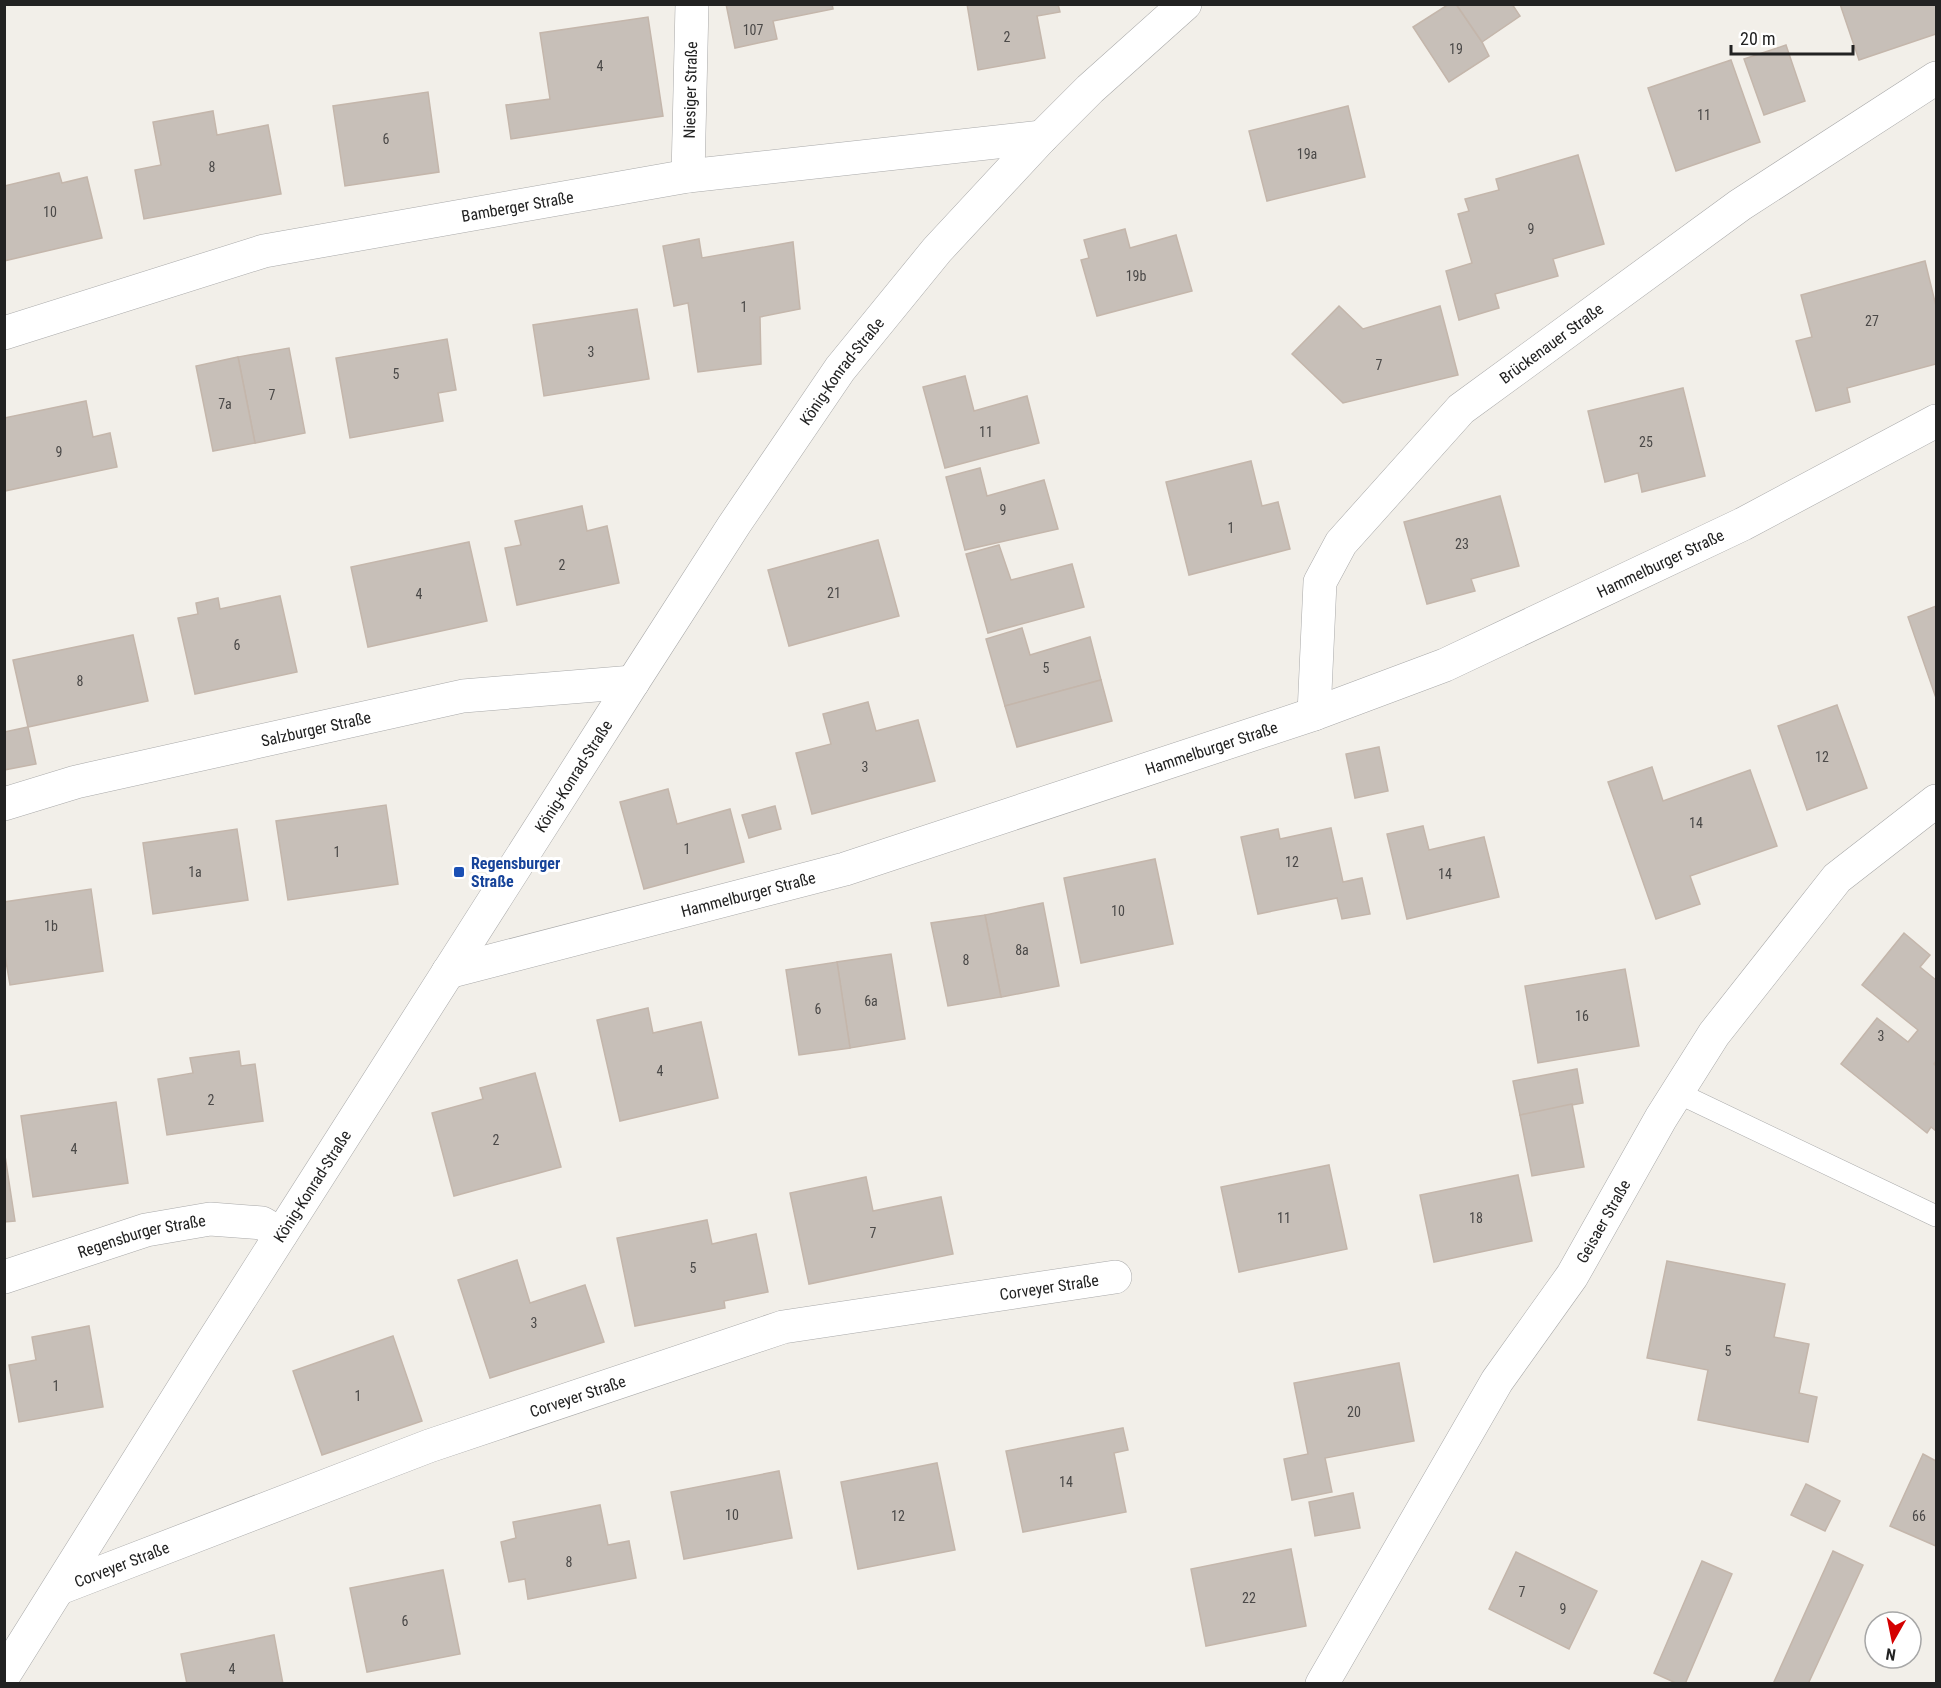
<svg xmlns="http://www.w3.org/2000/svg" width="1941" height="1688" viewBox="0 0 1941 1688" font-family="'Roboto Condensed',sans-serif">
	<rect width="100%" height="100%" fill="#f2efe9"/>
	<g fill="#c7bfb8" stroke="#c4b6ab" stroke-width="1.5">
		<polygon points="726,4 832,4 833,9 773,21 777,39 735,48"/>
		<polygon points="967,4 1058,4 1060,12 1037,16 1045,58 978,70"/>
		<polygon points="1449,4 1456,4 1482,42 1489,56 1449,82 1413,27"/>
		<polygon points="1456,4 1512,4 1520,16 1482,42"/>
		<polygon points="1840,4 1936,4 1936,34 1859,60"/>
		<polygon points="648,17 663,116 511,139 506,105 550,99 540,33"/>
		<polygon points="1786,45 1805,101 1764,115 1744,59"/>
		<polygon points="1731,60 1760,142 1676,171 1648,88"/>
		<polygon points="428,92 439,172 345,186 333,106"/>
		<polygon points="1348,106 1365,177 1267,201 1249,131"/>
		<polygon points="213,111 217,135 268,125 281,194 144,219 135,170 161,165 153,122"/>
		<polygon points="1578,155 1604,244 1553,259 1558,276 1495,294 1499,308 1459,320 1446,271 1472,263 1458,214 1469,211 1465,199 1499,190 1496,179"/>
		<polygon points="59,173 62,183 87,177 102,238 4,261 4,186"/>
		<polygon points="1125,229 1130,248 1176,235 1192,291 1097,316 1081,260 1089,258 1084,240"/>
		<polygon points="699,239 702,258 793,242 800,309 760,317 761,364 698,372 688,303 674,306 663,246"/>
		<polygon points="1925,261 1936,306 1936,364 1847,388 1850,402 1816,411 1796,341 1812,337 1801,295"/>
		<polygon points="1339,306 1363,329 1440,306 1458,375 1343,403 1292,354"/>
		<polygon points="637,309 649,379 544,396 533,325"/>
		<polygon points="447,339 456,390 438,393 443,421 350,438 336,358"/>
		<polygon points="289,348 305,433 255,443 238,357"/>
		<polygon points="238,357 255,443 213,451 196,366"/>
		<polygon points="965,376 974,411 1027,396 1039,443 945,468 923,387"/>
		<polygon points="1683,388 1705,476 1642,492 1638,473 1605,482 1588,411"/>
		<polygon points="86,401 93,437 110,433 117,467 5,491 4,418"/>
		<polygon points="1251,461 1262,506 1278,502 1290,549 1189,575 1166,482"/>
		<polygon points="980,468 987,496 1044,480 1058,529 965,550 946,477"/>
		<polygon points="1500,496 1519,566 1471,579 1475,591 1427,604 1404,522"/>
		<polygon points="582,506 587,531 607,526 619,583 517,605 505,548 521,545 515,521"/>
		<polygon points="878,540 899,616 789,646 768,570"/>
		<polygon points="469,542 487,621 368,647 351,567"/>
		<polygon points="999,545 1011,580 1072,564 1084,607 988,633 966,554"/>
		<polygon points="280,596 297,672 195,694 178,618 198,614 196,603 218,598 220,609"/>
		<polygon points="1936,606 1936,698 1908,617"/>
		<polygon points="1022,628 1030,655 1090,637 1101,680 1005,706 986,639"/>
		<polygon points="133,635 148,701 28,727 13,660"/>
		<polygon points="1101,680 1112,721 1017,747 1005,706"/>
		<polygon points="868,702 876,731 918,720 935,781 812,814 796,753 831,744 823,714"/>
		<polygon points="1837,705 1867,788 1807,810 1778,726"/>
		<polygon points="28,727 36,764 4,770 4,732"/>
		<polygon points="1379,747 1388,791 1355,798 1346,754"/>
		<polygon points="1652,767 1663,801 1750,770 1777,846 1690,876 1700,904 1656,919 1608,782"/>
		<polygon points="668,789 677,824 730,809 744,862 644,889 620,802"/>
		<polygon points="386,805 398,884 288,900 276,821"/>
		<polygon points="775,806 781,829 749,838 742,815"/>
		<polygon points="1423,826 1429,850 1484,837 1499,897 1407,919 1387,834"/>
		<polygon points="1331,828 1343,882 1362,878 1370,914 1342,919 1337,898 1258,914 1241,837 1278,829 1280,839"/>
		<polygon points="237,829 248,900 153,914 143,843"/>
		<polygon points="1155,859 1173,944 1081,963 1064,878"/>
		<polygon points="91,889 103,971 10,985 4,950 4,902"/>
		<polygon points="1043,903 1059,986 1001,997 985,915"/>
		<polygon points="985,915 1001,997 948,1006 931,923"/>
		<polygon points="1904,933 1930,955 1920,967 1936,980 1936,1061 1934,1064 1936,1066 1936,1131 1931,1127 1927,1133 1841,1064 1877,1018 1908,1042 1918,1030 1862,985"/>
		<polygon points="891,954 905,1039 850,1048 837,962"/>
		<polygon points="837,962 850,1048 799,1055 786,970"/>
		<polygon points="1625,969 1639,1046 1538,1063 1525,986"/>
		<polygon points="648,1008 653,1033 701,1022 718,1098 620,1121 597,1020"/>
		<polygon points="239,1051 241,1066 255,1064 263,1121 167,1135 158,1079 193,1073 190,1058"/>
		<polygon points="1577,1069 1583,1103 1520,1115 1513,1081"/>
		<polygon points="535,1073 561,1167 454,1196 432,1113 483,1099 480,1088"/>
		<polygon points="116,1102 128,1183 33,1197 21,1116"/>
		<polygon points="1572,1104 1584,1167 1532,1176 1520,1115"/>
		<polygon points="4,1149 15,1221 4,1222"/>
		<polygon points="1329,1165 1347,1249 1239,1272 1221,1187"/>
		<polygon points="1518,1175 1532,1241 1434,1262 1420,1195"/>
		<polygon points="866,1177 873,1211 941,1197 953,1254 809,1284 790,1193"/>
		<polygon points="707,1220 712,1244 756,1234 768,1292 724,1301 725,1308 635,1326 617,1238"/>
		<polygon points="517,1260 530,1303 585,1285 604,1342 490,1378 458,1280"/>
		<polygon points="1667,1261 1785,1284 1774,1337 1809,1344 1799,1393 1817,1397 1808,1442 1698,1420 1708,1370 1647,1358"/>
		<polygon points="89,1326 103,1407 19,1422 9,1365 36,1360 32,1337"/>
		<polygon points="393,1336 422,1421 322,1455 293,1371"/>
		<polygon points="1399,1363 1414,1441 1325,1458 1332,1492 1292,1500 1284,1459 1308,1454 1294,1383"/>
		<polygon points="1123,1428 1128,1450 1114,1453 1126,1512 1023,1532 1006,1451"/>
		<polygon points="1923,1454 1936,1461 1936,1546 1890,1526"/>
		<polygon points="937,1463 955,1550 858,1569 841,1482"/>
		<polygon points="779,1471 792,1538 684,1559 671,1492"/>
		<polygon points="1806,1484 1840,1501 1825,1531 1791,1515"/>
		<polygon points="1353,1493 1360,1528 1315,1536 1309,1502"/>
		<polygon points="600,1505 608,1545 629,1541 636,1578 528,1599 525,1579 509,1582 501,1542 516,1538 513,1522"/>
		<polygon points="1291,1549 1306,1626 1206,1646 1191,1569"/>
		<polygon points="1833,1551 1863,1565 1808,1684 1773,1684"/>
		<polygon points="1516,1552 1597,1591 1569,1649 1489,1609"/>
		<polygon points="1702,1561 1732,1574 1685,1684 1678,1684 1654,1673"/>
		<polygon points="443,1570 460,1654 367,1672 350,1588"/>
		<polygon points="274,1635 283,1684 187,1684 181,1654"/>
	</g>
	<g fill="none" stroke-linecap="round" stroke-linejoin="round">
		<defs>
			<polyline id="lane" points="1676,1092 1936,1216"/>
			<g id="street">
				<path id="s1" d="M 688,176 L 692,4"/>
				<path id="s2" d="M 4,333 L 264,251 L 688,176 L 1042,137"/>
				<path id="s3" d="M 1314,714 L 1320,582 L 1341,543 L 1461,409 L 1740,205 L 1936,78"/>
				<path id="s4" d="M 4,804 L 76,782 L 463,696 L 633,682"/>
				<path id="s5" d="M 448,972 L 845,869 L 1314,714 L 1445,665 L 1743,524 L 1936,421"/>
				<path id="s6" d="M 4,1277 L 146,1230 L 210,1219 L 262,1223 L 281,1234"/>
				<path id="s7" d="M 60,1588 L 429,1446 L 783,1327 L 1115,1277"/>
				<path id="s8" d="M 4,1675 L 203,1357 L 633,682 L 734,525 L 840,369 L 937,250 L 1042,137 L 1090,89 L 1185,4"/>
				<path id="s9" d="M 1322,1684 L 1497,1381 L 1572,1276 L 1661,1118 L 1714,1034 L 1837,878 L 1936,801"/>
			</g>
		</defs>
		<use href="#lane" stroke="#a9a9a9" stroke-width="22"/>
		<use href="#street" stroke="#a9a9a9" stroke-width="34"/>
		<use href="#lane" stroke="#fff" stroke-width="21"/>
		<use href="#street" stroke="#fff" stroke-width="33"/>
	</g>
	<rect fill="#1a4fb4" stroke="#fff" stroke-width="2" x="453" y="866" width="12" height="12" rx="3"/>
	<g text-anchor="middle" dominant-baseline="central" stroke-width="6" stroke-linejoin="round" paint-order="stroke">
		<g font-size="14" fill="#4b4948">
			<text x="753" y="30">107</text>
			<text x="1007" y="37">2</text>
			<text x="1456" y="49">19</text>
			<text x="600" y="66">4</text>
			<text x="1704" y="115">11</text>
			<text x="386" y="139">6</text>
			<text x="1307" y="154">19a</text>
			<text x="212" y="167">8</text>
			<text x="50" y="212">10</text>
			<text x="1531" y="229">9</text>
			<text x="1136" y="276">19b</text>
			<text x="744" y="307">1</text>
			<text x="1872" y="321">27</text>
			<text x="591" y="352">3</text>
			<text x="1379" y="365">7</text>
			<text x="396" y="374">5</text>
			<text x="272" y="395">7</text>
			<text x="225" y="404">7a</text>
			<text x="986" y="432">11</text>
			<text x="1646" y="442">25</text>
			<text x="59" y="452">9</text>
			<text x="1003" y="510">9</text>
			<text x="1231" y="528">1</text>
			<text x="1462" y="544">23</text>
			<text x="562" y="565">2</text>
			<text x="834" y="593">21</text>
			<text x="419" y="594">4</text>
			<text x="237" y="645">6</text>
			<text x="1046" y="668">5</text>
			<text x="80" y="681">8</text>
			<text x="1822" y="757">12</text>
			<text x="865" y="767">3</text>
			<text x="1696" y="823">14</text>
			<text x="687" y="849">1</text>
			<text x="337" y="852">1</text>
			<text x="1292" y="862">12</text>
			<text x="195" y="872">1a</text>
			<text x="1445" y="874">14</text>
			<text x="1118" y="911">10</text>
			<text x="51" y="926">1b</text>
			<text x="1022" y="950">8a</text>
			<text x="966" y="960">8</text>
			<text x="871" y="1001">6a</text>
			<text x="818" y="1009">6</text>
			<text x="1582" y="1016">16</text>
			<text x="1881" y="1036">3</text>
			<text x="660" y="1071">4</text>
			<text x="211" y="1100">2</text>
			<text x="496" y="1140">2</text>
			<text x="74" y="1149">4</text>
			<text x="1284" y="1218">11</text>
			<text x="1476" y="1218">18</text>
			<text x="873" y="1233">7</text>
			<text x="693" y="1268">5</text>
			<text x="534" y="1323">3</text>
			<text x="1728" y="1351">5</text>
			<text x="56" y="1386">1</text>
			<text x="358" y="1396">1</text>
			<text x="1354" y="1412">20</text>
			<text x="1066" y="1482">14</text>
			<text x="732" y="1515">10</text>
			<text x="898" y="1516">12</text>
			<text x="1919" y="1516">66</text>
			<text x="569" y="1562">8</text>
			<text x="1522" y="1592">7</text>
			<text x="1249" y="1598">22</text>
			<text x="1563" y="1609">9</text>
			<text x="405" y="1621">6</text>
			<text x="232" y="1669">4</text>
		</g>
		<g font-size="16" fill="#222" stroke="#fff">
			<text stroke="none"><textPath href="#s1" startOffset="86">Niesiger Straße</textPath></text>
			<text stroke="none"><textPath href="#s2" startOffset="530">Bamberger Straße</textPath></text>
			<text stroke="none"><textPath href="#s3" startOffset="468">Brückenauer Straße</textPath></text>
			<text stroke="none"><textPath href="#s8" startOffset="1550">König-Konrad-Straße</textPath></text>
			<text stroke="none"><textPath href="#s5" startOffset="1282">Hammelburger Straße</textPath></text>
			<text stroke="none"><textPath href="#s4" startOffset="321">Salzburger Straße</textPath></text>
			<text stroke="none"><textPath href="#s5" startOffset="796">Hammelburger Straße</textPath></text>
			<text stroke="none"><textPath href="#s8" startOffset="1064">König-Konrad-Straße</textPath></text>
			<text stroke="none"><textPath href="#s5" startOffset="310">Hammelburger Straße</textPath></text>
			<text stroke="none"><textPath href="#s8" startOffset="578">König-Konrad-Straße</textPath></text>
			<text stroke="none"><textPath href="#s9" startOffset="542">Geisaer Straße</textPath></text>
			<text stroke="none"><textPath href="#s6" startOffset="144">Regensburger Straße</textPath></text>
			<text stroke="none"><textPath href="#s7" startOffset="1038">Corveyer Straße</textPath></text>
			<text stroke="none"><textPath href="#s7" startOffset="552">Corveyer Straße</textPath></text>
			<text stroke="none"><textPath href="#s7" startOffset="66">Corveyer Straße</textPath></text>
		</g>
		<g font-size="16" font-weight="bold" fill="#164399" stroke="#fff" text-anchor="start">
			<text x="471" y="863">Regensburger<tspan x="471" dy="18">Straße</tspan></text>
		</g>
	</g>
	<rect width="1941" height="1688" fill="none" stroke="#222222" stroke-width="12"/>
	<g transform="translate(1893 1640) rotate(189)"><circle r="28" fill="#ffffff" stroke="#a7a7a7" stroke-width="1.5"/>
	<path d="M0-4.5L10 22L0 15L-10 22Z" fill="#d40000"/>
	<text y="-9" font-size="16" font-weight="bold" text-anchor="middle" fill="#222222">N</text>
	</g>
	<path d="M1731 45v9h122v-9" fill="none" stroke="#222222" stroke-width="3"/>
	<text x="1740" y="45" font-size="18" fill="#222222" stroke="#ffffff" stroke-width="4.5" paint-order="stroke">20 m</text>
</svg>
